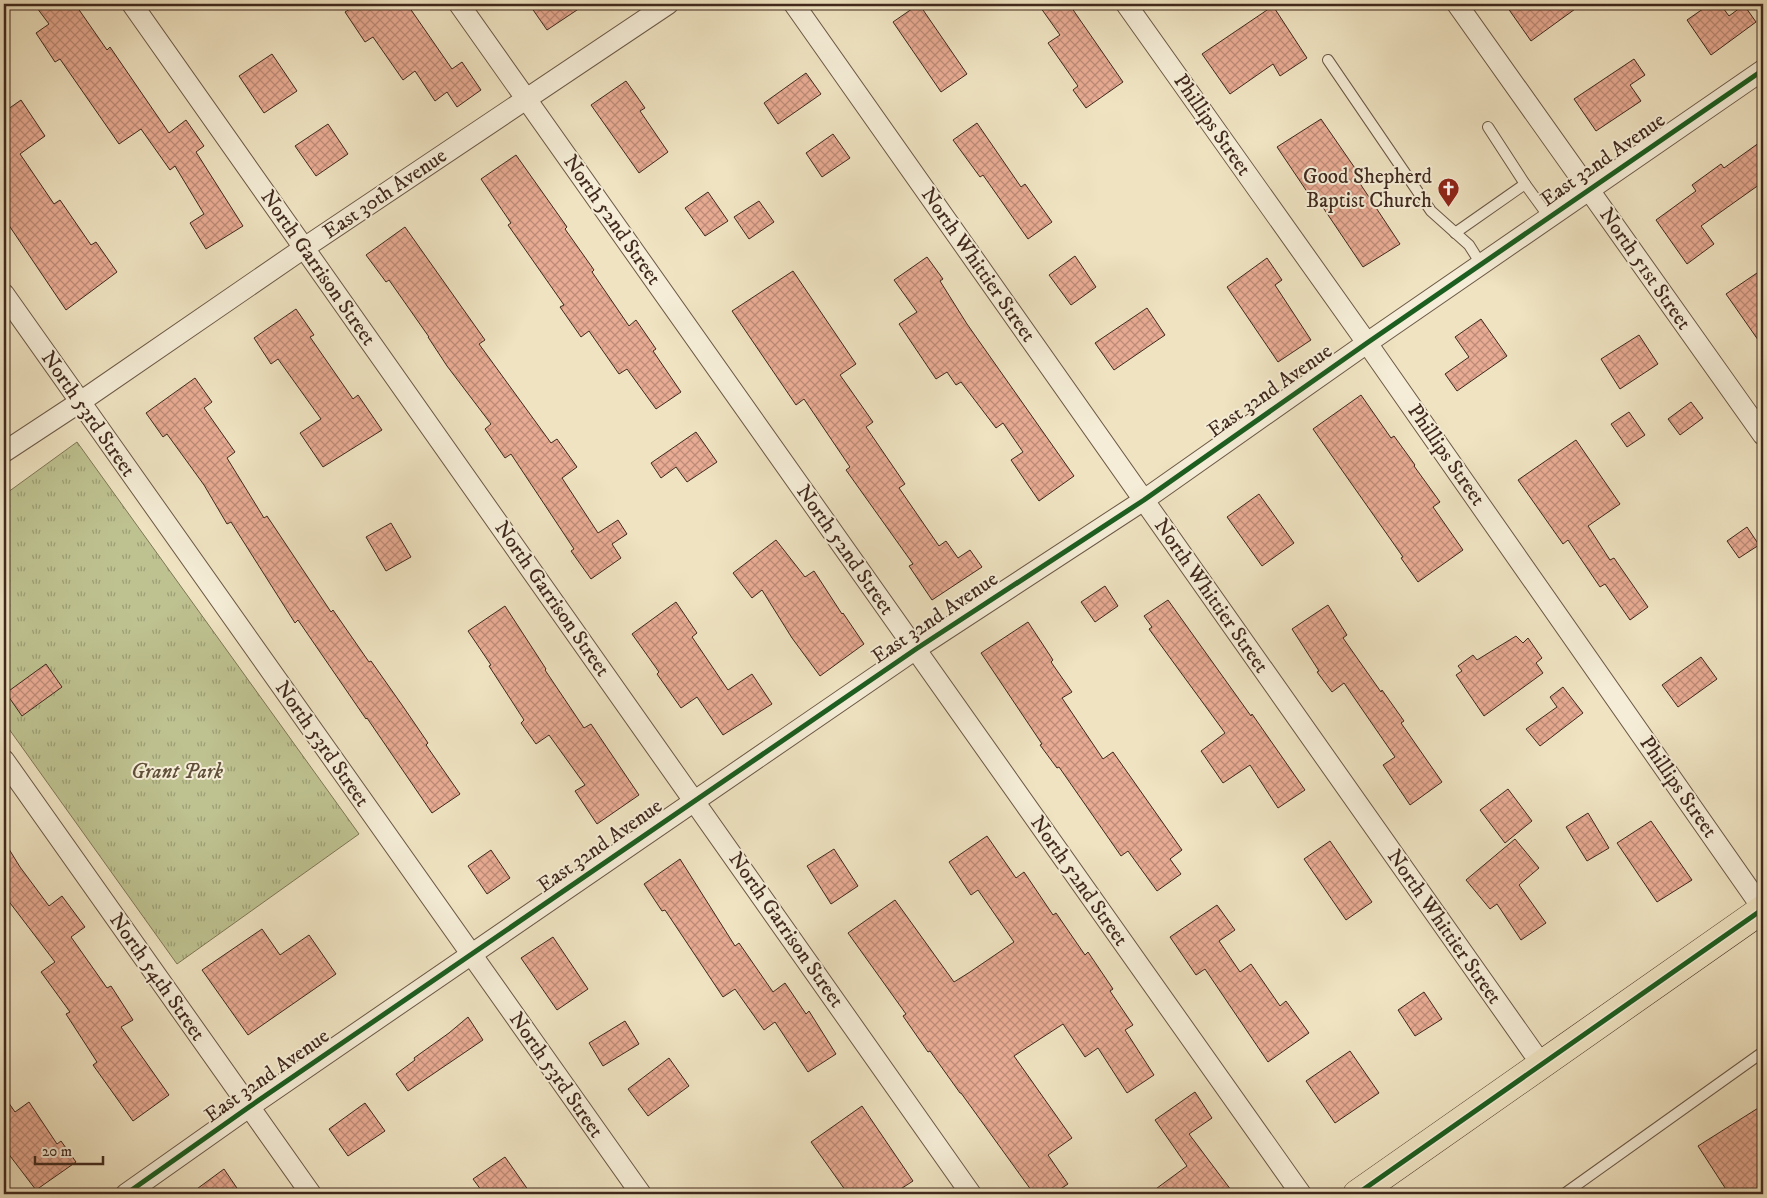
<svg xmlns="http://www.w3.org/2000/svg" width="1767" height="1198" viewBox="0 0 1767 1198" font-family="'IM FELL DW Pica',serif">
	<defs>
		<pattern id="grass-tufts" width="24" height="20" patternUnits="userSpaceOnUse" patternTransform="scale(1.25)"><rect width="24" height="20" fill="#bec290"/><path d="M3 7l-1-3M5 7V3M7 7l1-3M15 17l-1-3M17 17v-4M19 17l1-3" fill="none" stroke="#9c9e75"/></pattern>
		<pattern id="building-cross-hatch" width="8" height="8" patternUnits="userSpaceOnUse" patternTransform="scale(1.25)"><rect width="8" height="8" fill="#e8ab93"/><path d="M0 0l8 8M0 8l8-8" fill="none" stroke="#bd8b77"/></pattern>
	</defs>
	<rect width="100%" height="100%" fill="#efe3c1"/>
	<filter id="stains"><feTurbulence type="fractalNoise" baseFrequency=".004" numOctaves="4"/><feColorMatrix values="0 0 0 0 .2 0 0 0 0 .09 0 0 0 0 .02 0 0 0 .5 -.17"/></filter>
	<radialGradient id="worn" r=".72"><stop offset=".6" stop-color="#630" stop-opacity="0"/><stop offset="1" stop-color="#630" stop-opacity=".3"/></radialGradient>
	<polygon fill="url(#grass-tufts)" stroke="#7f7656" points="77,442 359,834 177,964 4,722 4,495"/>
	<g fill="url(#building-cross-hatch)" stroke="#40291d">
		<polygon points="34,4 75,4 107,50 110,47 169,133 186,120 204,146 196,152 243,226 206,249 190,223 204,214 175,166 170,170 141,129 119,144 60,59 55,62 36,33 49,24"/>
		<polygon points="358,4 407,4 452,69 462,62 481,90 457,107 447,92 435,101 415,71 403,80 373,37 365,42 345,12"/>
		<polygon points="529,4 586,4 547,30"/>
		<polygon points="919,4 967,74 941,92 893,22"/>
		<polygon points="1038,4 1069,4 1123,82 1086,108 1073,90 1078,86 1048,43 1060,35"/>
		<polygon points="1505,4 1582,4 1531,41"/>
		<polygon points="1710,4 1720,4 1729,16 1744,5 1756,22 1711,55 1687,20"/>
		<polygon points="1273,6 1307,58 1280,76 1273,64 1230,94 1202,54"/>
		<polygon points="272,54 297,91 264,113 239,76"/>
		<polygon points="1634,59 1645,75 1630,85 1641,101 1596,131 1574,99"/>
		<polygon points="806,73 821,94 778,124 764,103"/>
		<polygon points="626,81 645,108 640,111 668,152 639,173 591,105"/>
		<polygon points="21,100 45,136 20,154 54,204 60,200 91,245 96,242 117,272 66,310 4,218 4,112"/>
		<polygon points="1321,119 1359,174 1355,176 1400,244 1363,267 1320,203 1316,205 1277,147"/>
		<polygon points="977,123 1021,187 1025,184 1052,222 1028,239 983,175 980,177 953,140"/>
		<polygon points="328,124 348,154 316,176 295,146"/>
		<polygon points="833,134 850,158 822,177 806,153"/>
		<polygon points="1763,140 1763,182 1701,226 1714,244 1687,264 1656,220 1696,191 1692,185 1721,164 1724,168"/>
		<polygon points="516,155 567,227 565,229 594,270 592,272 629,326 636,320 656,349 653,351 681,392 656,409 627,369 619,374 589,331 581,337 560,307 564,305 508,225 511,223 481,179"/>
		<polygon points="708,192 728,221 705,236 685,208"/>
		<polygon points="759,201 774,222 749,239 734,217"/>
		<polygon points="405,227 485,340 479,344 551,443 557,439 577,467 562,478 598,533 618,520 627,534 612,544 621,558 591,579 571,551 574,549 511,454 505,458 485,429 491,424 447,366 428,337 429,337 389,280 386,282 366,255"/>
		<polygon points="1075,256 1096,287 1071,305 1049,275"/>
		<polygon points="927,257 943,279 940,281 967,324 1074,476 1039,501 1011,460 1023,452 1003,423 996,428 961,382 956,385 947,372 936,379 899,324 917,312 894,280"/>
		<polygon points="1267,258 1282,280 1275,285 1311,340 1278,362 1227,287"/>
		<polygon points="793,271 856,364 840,375 873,422 866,427 905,484 899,488 939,546 946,541 958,558 970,550 982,567 932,600 909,566 913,564 846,470 850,467 804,399 796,405 732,311"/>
		<polygon points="1757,273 1763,283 1763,347 1726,294"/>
		<polygon points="1147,308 1165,335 1114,370 1095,343"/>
		<polygon points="296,309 314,335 310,337 353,399 358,395 382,430 323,467 300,433 321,419 278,359 271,364 254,338"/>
		<polygon points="1481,319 1507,356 1457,391 1445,374 1469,357 1455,337"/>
		<polygon points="1639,335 1658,364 1620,389 1601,359"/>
		<polygon points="195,378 212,402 204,408 235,452 227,458 264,518 267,516 331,612 333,610 369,662 371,661 402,705 428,743 426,745 460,794 432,813 367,718 366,719 298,620 295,623 231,522 227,524 204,485 167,434 163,437 146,413"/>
		<polygon points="1361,395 1391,438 1394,436 1415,465 1414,466 1440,502 1433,507 1463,550 1418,582 1401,558 1403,557 1313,429"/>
		<polygon points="1691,402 1703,418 1680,435 1668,419"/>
		<polygon points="1629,412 1645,435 1627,447 1611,424"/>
		<polygon points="696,432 717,462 687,482 676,467 661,478 651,463"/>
		<polygon points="1576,440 1620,504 1588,526 1610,560 1614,558 1648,607 1630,620 1605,584 1600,587 1568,540 1563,544 1518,480"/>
		<polygon points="1259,494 1294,543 1262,566 1227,517"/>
		<polygon points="391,523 411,557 386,571 366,537"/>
		<polygon points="1747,527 1759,545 1739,558 1727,541"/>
		<polygon points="776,540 805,577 814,571 842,614 843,613 864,644 820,676 792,638 762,590 752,598 733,573"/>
		<polygon points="1105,586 1118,606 1095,622 1081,602"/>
		<polygon points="1168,600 1251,716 1252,714 1305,790 1278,808 1250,765 1223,783 1201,751 1225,733 1149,629 1152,627 1144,616"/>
		<polygon points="676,602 697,633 692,637 728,690 752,674 772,704 723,735 697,697 681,708 657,674 659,672 632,634"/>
		<polygon points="1328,605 1347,635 1343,638 1381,692 1382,690 1404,721 1401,723 1442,782 1410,805 1383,765 1395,757 1344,683 1332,692 1317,672 1319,671 1292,629"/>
		<polygon points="505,606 546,669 545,670 584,728 591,724 639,795 597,824 575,791 585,785 549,735 536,744 521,723 524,720 489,666 491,665 468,631"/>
		<polygon points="1028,622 1053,660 1051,662 1072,692 1062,698 1103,759 1113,752 1182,850 1170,859 1181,874 1157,891 1128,851 1121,856 1059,767 1057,768 1040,745 1042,744 981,653"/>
		<polygon points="1516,636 1523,643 1528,638 1542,658 1536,663 1543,673 1484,716 1456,675 1462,671 1458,666 1473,655 1477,660"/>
		<polygon points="1701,657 1717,679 1678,707 1662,685"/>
		<polygon points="46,664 62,687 22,716 6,693"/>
		<polygon points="1563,687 1583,713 1540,746 1526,729 1557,707 1550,697"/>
		<polygon points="1508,789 1532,821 1505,843 1480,810"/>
		<polygon points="1588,813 1609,848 1587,861 1566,827"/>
		<polygon points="1651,821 1692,880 1657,902 1617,843"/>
		<polygon points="987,836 1016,878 1024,872 1053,915 1056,913 1085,955 1088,952 1113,989 1110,991 1133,1025 1125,1030 1154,1075 1127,1093 1098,1048 1085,1057 1063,1024 1014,1056 1072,1138 1048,1155 1068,1184 1053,1194 1034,1194 961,1093 960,1093 930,1051 928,1052 903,1016 906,1014 848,933 895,900 954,982 970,972 1014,942 978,890 971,895 949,862"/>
		<polygon points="1515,839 1539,868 1519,885 1546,923 1521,940 1497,904 1490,909 1466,880"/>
		<polygon points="4,841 20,867 49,906 62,896 85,927 71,937 107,988 111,986 133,1020 121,1027 169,1095 133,1121 93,1065 97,1062 66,1014 70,1012 41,972 55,962 4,895"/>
		<polygon points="1330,841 1372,902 1346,920 1304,859"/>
		<polygon points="834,849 858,886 831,904 807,866"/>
		<polygon points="491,850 510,878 487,894 468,866"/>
		<polygon points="680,859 735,946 739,943 773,992 785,983 806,1014 809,1011 836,1054 808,1072 775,1022 764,1030 735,989 723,997 665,910 662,911 644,884"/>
		<polygon points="1217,905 1235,930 1219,941 1240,972 1251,964 1280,1006 1286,1001 1309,1033 1268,1062 1205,969 1196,975 1170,937"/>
		<polygon points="262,929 280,955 309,935 336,974 248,1035 202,970"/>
		<polygon points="553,937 588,989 557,1010 521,958"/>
		<polygon points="1424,992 1442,1019 1415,1036 1398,1010"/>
		<polygon points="468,1017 483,1040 408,1091 396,1074 415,1060 414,1058 449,1033"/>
		<polygon points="625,1021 639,1044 603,1066 589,1043"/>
		<polygon points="1350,1051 1379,1093 1335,1123 1306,1081"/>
		<polygon points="669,1058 689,1086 648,1116 628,1089"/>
		<polygon points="1195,1092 1212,1118 1189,1134 1234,1194 1149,1194 1187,1166 1155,1120"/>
		<polygon points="4,1096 15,1112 29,1102 57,1144 61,1141 76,1162 36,1190 4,1148"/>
		<polygon points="365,1103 385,1131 348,1156 329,1129"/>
		<polygon points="1763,1105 1763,1194 1729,1194 1698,1146"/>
		<polygon points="862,1106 913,1181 893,1194 848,1194 811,1142"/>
		<polygon points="505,1157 531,1194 484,1194 473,1179"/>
		<polygon points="224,1169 241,1194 190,1194"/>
	</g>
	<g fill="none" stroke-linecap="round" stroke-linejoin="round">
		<defs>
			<g id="service">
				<polyline points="1328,60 1431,211 1469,245 1481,264"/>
				<polyline points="1525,184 1549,217"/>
				<polyline points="1455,233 1525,184 1488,127"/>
				<polyline points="1564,1194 1763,1052"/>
			</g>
			<g id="minor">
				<polyline points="132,4 971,1194"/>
				<polyline points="459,4 1301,1194"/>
				<polyline points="794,4 1542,1065"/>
				<polyline points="1126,4 1367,343 1763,909"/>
				<polyline points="1457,4 1763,435"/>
				<polyline points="4,294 641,1194"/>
				<polyline points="4,452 80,402 304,248 668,4"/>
				<polyline points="4,760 311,1194"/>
				<polyline points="126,1194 249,1107 916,649 1144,500 1367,343 1763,70"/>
			</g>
			<polyline id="primary" points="1357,1194 1763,909"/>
		</defs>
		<use href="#service" stroke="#6c5846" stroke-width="12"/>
		<use href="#minor" stroke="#6c5846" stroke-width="22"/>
		<use href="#primary" stroke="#40291d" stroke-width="29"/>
		<use href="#service" stroke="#f5edd7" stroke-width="10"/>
		<use href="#minor" stroke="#f5edd7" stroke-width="20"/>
		<use href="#primary" stroke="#efe3c1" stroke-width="28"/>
		<defs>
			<g id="cycleway">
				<polyline points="126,1194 249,1107 916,649 1144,500 1367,343 1763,70"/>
				<polyline points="1357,1194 1763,909"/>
			</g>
		</defs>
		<use href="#cycleway" stroke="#f5edd7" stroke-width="8"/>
		<use href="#cycleway" stroke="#1b5e20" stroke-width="5"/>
	</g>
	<defs>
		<symbol id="church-pin" viewBox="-11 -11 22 30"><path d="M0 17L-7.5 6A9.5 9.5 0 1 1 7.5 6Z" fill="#8f2418" stroke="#f5edd7"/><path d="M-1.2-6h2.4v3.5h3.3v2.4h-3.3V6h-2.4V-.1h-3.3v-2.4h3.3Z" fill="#fff"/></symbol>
	</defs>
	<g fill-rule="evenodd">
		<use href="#church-pin" x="1436" y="176" width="25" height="34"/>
	</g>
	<g text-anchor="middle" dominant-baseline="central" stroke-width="4" stroke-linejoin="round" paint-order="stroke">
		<g font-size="21" fill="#40291d" stroke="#f5edd7">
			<text transform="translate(1212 125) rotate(55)">Phillips Street</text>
			<text transform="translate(1603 160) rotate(-35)">East 32nd Avenue</text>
			<text transform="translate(385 194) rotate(-34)">East 30th Avenue</text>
			<text transform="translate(612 220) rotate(55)">North 52nd Street</text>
			<text transform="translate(978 265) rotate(55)">North Whittier Street</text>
			<text transform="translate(318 268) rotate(55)">North Garrison Street</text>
			<text transform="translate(1645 269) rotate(55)">North 51st Street</text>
			<text transform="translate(1270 391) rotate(-35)">East 32nd Avenue</text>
			<text transform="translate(88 414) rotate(55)">North 53rd Street</text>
			<text transform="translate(1446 455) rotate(55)">Phillips Street</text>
			<text transform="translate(845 550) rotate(55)">North 52nd Street</text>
			<text transform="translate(1211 596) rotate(55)">North Whittier Street</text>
			<text transform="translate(552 599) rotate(55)">North Garrison Street</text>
			<text transform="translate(935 618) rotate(-34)">East 32nd Avenue</text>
			<text transform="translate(322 744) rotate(55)">North 53rd Street</text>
			<text transform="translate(1678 787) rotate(55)">Phillips Street</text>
			<text transform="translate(600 846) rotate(-35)">East 32nd Avenue</text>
			<text transform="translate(1079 881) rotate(55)">North 52nd Street</text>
			<text transform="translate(1444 927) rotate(55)">North Whittier Street</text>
			<text transform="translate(786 930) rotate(55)">North Garrison Street</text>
			<text transform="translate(157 977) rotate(55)">North 54th Street</text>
			<text transform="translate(556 1075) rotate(55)">North 53rd Street</text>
			<text transform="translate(267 1076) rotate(-35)">East 32nd Avenue</text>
		</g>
		<g font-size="21" fill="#40291d" stroke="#f5edd7" text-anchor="end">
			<text x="1432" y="177">Good Shepherd<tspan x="1432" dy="24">Baptist Church</tspan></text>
		</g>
		<g font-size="21" font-style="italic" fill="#604f3a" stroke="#f5edd7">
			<text x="177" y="772">Grant Park</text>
		</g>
	</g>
	<rect width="1767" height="1198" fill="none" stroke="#efe3c1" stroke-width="20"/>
	<rect x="5" y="5" width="1757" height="1188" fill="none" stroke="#40291d" stroke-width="2.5"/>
	<rect x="10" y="10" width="1747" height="1178" fill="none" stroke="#40291d"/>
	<path d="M35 1156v8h68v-8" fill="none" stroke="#40291d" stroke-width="2.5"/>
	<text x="42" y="1156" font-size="15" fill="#40291d" stroke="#f5edd7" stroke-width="4" paint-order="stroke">20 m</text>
	<rect width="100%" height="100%" filter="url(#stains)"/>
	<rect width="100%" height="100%" fill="url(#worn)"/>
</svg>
